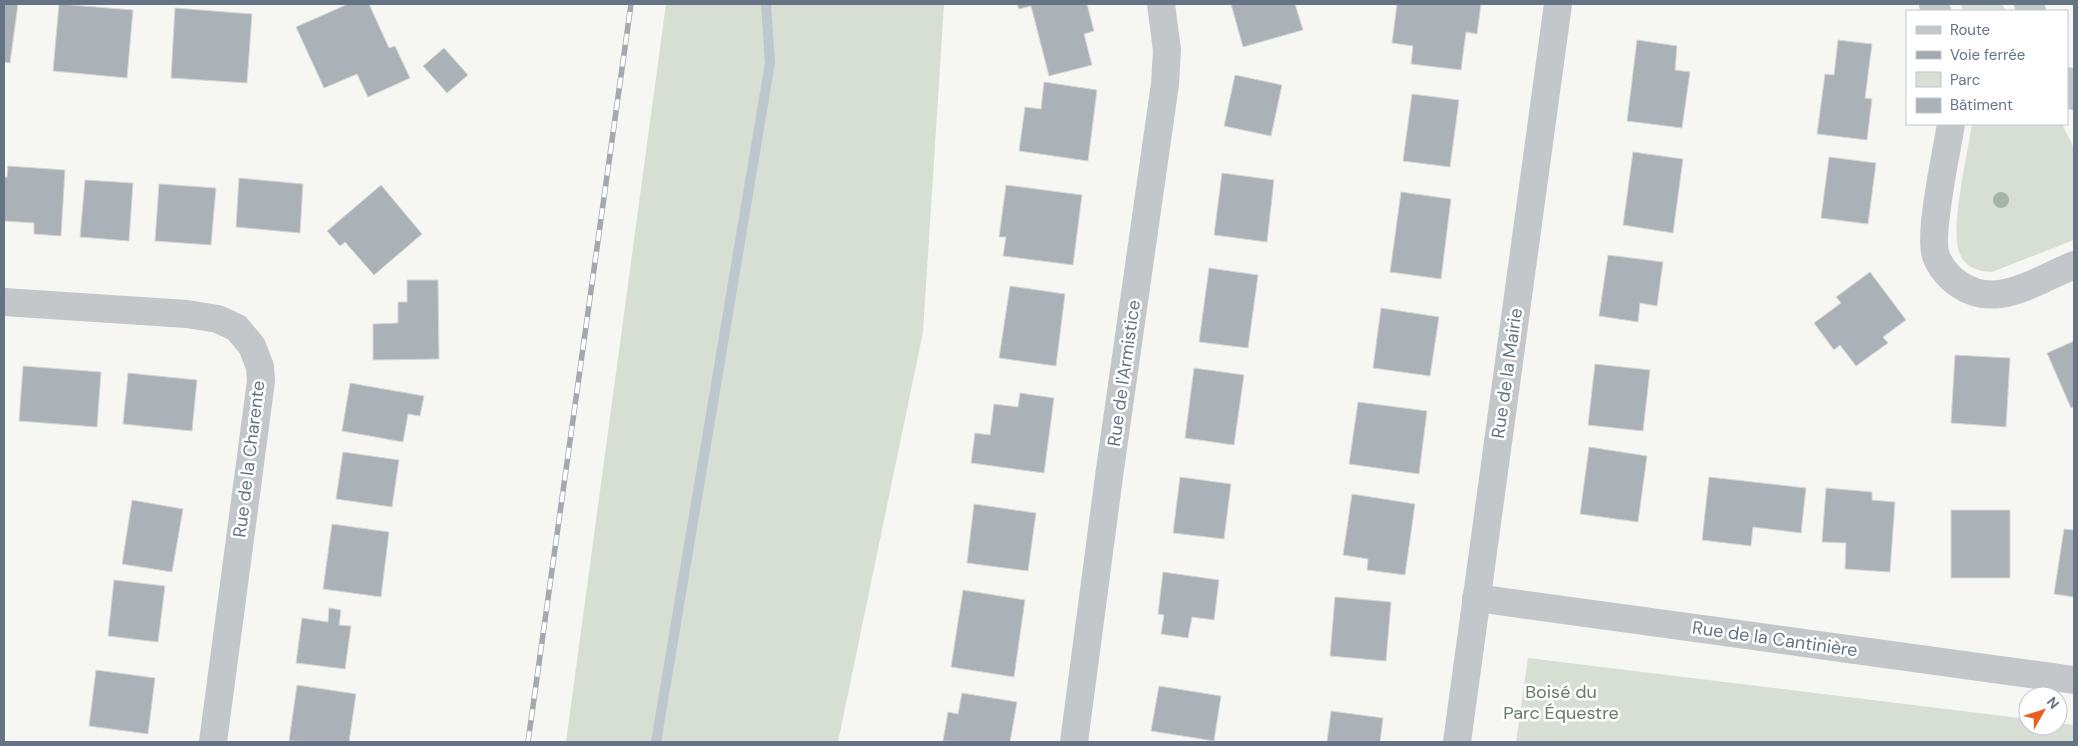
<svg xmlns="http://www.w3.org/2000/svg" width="2078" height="746" viewBox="0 0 2078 746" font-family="'DM Sans',sans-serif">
	<rect width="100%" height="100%" fill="#f6f6f3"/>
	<g fill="#d7ded4">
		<polygon points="666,4 944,4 923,332 838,742 566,742"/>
		<polygon points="1961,4 2002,4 2006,11 1963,11"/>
		<path d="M 1972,124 L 2062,124 L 2074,148 L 2074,240 L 1992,272 C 1978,271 1966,268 1960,254 C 1949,231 1968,152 1972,124 Z"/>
		<polygon points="1528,658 2028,719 2028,726 2058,726 2058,723 2074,725 2074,742 1516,742"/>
	</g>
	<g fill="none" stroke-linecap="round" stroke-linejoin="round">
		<polyline stroke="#bec7cd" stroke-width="10" points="656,742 770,63 766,4"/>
	</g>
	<g fill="#aab2b8" stroke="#d7d8d5">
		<polygon points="4,4 18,4 10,63 4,62"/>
		<polygon points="59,4 133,10 127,78 53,71"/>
		<polygon points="348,4 369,4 389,48 395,46 410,78 368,97 357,74 324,88 296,27"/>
		<polygon points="1017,4 1087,4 1094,31 1084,34 1092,65 1049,76 1031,6 1019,9"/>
		<polygon points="1231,4 1295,4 1303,30 1243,47"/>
		<polygon points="1397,4 1481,4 1477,34 1466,32 1461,70 1411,64 1413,46 1392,43"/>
		<polygon points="175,8 252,14 247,83 171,78"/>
		<polygon points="1637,40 1677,46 1675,70 1690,72 1682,128 1627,121"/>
		<polygon points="1838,40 1872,44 1865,98 1872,99 1867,140 1817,134 1825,74 1834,75"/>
		<polygon points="444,48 468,75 447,93 423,66"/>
		<polygon points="1235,75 1282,85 1271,136 1224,126"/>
		<polygon points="1044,82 1097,90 1088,161 1019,151 1025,107 1041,109"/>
		<polygon points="1412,94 1459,100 1450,167 1403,161"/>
		<polygon points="1633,152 1683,159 1673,233 1623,225"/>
		<polygon points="1829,157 1876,163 1868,224 1821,218"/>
		<polygon points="8,166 65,170 61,236 34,234 34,223 4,221 4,177 7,177"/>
		<polygon points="1222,173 1274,180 1267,242 1214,235"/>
		<polygon points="239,178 303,184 300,233 236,227"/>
		<polygon points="85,180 133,183 129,241 80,237"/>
		<polygon points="159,184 216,188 211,245 155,241"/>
		<polygon points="381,185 422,234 374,275 345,242 340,246 327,231"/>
		<polygon points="1006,185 1082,195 1073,265 1003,256 1006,237 999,237"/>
		<polygon points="1401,192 1451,199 1441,279 1390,272"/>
		<polygon points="1608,255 1663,262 1657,306 1640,303 1638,322 1599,316"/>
		<polygon points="1209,268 1258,275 1248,348 1199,342"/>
		<polygon points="1870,272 1906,320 1883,337 1888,343 1856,366 1840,345 1834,350 1814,323 1841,303 1836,297"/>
		<polygon points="407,280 438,280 439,359 373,360 373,324 398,323 398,302 407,302"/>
		<polygon points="1010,286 1065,294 1056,366 999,358"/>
		<polygon points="1381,308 1439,317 1430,376 1373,368"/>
		<polygon points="2074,341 2074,407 2071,408 2047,353"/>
		<polygon points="1955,355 2010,358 2006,427 1951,423"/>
		<polygon points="1595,364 1650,370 1643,431 1588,425"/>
		<polygon points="23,366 101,372 97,427 19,421"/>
		<polygon points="1194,368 1244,375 1234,445 1185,438"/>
		<polygon points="128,373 197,380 192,431 123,424"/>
		<polygon points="350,383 424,396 420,416 408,414 403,442 342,431"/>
		<polygon points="1020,393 1054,398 1044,473 971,463 975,433 990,435 994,404 1018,407"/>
		<polygon points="1358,402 1427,411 1419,474 1349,464"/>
		<polygon points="1589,447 1647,456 1638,522 1580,514"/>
		<polygon points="343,452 399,460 392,507 336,499"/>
		<polygon points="1180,477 1231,484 1224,539 1173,533"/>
		<polygon points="1709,477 1806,488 1801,533 1753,527 1751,546 1702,540"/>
		<polygon points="1826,488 1872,492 1872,500 1895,502 1890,572 1845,569 1846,543 1822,542"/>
		<polygon points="1352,494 1415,504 1405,575 1367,570 1368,559 1343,555"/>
		<polygon points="132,500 183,509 172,572 122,564"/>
		<polygon points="974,504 1036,513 1028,571 967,563"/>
		<rect x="1951" y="510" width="59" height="68"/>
		<polygon points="332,524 389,532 381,597 323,589"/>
		<polygon points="2064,529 2074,530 2074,597 2054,594"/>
		<polygon points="1163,572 1219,580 1214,620 1192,617 1188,638 1161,634 1164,615 1158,614"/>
		<polygon points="114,580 165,586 158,642 108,636"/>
		<polygon points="963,590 1025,600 1014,677 951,667"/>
		<polygon points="1335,597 1391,602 1386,661 1330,656"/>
		<polygon points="329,608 341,610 339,625 351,626 345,669 296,663 302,618 328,622"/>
		<polygon points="96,670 155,678 148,734 89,726"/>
		<polygon points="297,685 356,694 349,742 289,741"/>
		<polygon points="1159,686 1221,696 1214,741 1151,731"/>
		<polygon points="962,693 1017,702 1010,742 943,741 948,712 958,714"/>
		<polygon points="1331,711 1383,718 1380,742 1327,742"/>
	</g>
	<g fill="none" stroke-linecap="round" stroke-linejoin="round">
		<g stroke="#c3c7ca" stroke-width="28">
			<polyline points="1933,4 1937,11"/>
			<polyline points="2028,4 2032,11"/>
			<polyline points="2067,81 2074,96"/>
			<path d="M 1951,124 C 1947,151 1928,234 1936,256 C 1940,267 1950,279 1960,285 C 1972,293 1985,296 2000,294 C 2026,290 2050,275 2074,265"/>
			<polyline points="4,302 187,314 218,319 237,328 252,346 260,367 261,381 213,742"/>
			<polyline points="1476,598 2074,680"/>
			<polyline points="1074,742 1110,469 1165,84 1167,50 1161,4"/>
			<polyline points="1457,742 1558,4"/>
		</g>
		<defs>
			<polyline id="rail" points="528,742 631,4"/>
		</defs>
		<use href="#rail" stroke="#a3a9af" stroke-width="5.5"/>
		<use href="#rail" stroke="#fff" stroke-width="4" stroke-dasharray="11" stroke-linecap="butt"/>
	</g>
	<circle fill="#a7b3a4" cx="2001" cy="200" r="8"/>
	<g text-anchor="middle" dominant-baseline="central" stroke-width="5" stroke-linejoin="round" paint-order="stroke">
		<g font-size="18" fill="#647485" stroke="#fff">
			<text transform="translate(1124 373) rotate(-82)">Rue de l'Armistice</text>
			<text transform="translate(1507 373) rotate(-82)">Rue de la Mairie</text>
			<text transform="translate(249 459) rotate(-83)">Rue de la Charente</text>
			<text transform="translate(1775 639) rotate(8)">Rue de la Cantinière</text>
		</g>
		<g font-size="18" fill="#667c63" stroke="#fff">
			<text x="1561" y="692">Boisé du<tspan x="1561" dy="21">Parc Équestre</tspan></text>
		</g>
	</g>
	<rect width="2078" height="746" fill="none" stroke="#647485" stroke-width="10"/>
	<rect x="1906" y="10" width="162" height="115" fill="#ffffff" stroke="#c1c7ce"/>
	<rect x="1916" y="26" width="25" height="8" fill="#c3c7ca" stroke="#c1c7ce"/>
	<text x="1950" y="35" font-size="15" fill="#647485">Route</text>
	<rect x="1916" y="51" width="25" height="8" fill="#a3a9af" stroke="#c1c7ce"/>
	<text x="1950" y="60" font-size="15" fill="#647485">Voie ferrée</text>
	<rect x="1916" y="72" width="25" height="15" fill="#d7ded4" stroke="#c1c7ce"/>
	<text x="1950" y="85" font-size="15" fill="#647485">Parc</text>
	<rect x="1916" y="98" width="25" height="15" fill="#aab2b8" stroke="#c1c7ce"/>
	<text x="1950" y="110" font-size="15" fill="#647485">Bâtiment</text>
	<g transform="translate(2043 711) rotate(51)"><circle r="24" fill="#ffffff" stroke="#c1c7ce"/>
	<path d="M0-4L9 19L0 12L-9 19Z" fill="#e86021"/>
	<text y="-8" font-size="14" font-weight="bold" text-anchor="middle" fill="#647485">N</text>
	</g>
</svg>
